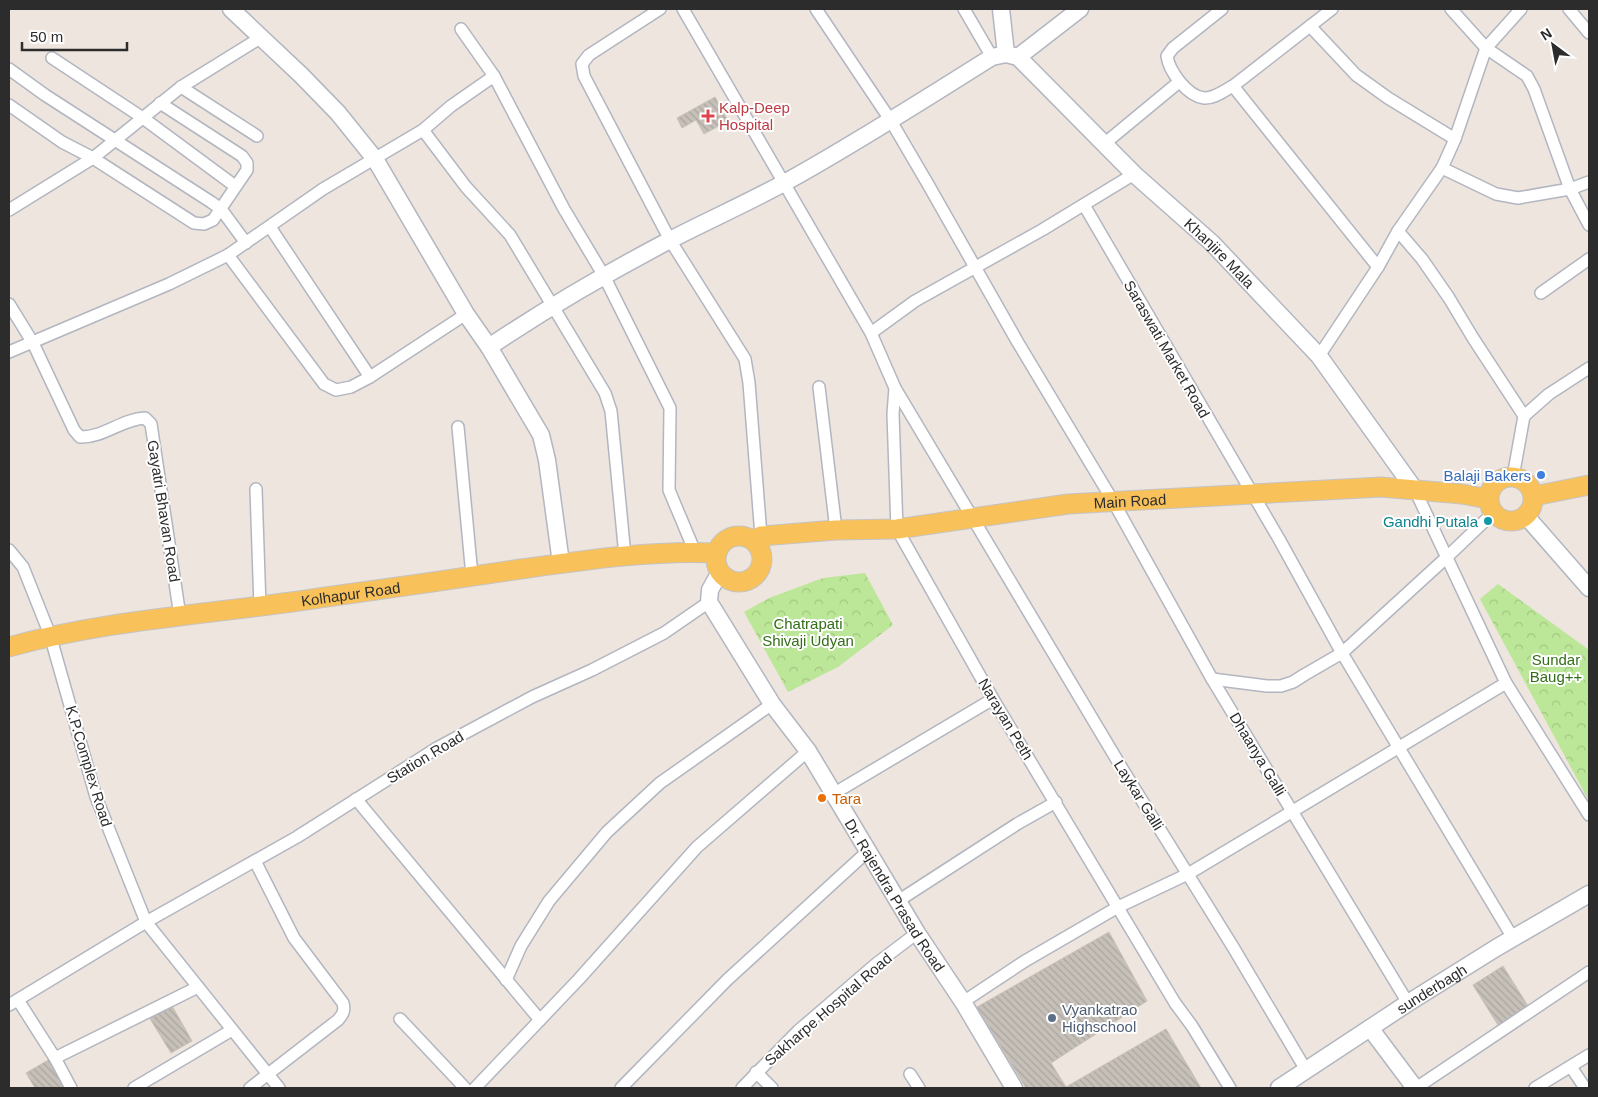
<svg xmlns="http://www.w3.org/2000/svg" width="1598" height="1097" viewBox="0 0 1598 1097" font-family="Arial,sans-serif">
	<defs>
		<pattern id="park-crowns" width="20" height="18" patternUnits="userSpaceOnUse" patternTransform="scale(1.25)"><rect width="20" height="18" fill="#bce798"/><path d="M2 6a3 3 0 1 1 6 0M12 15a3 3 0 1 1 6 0" fill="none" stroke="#a2c683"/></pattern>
		<pattern id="building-back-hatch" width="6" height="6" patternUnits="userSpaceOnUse" patternTransform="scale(1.25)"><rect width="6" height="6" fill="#c6c0b9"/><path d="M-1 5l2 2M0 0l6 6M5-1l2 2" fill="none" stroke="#aaa59f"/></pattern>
	</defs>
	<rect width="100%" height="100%" fill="#eee5de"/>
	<g fill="url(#park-crowns)">
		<polygon points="865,573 893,625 838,667 788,692 744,612 769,598 823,578"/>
		<polygon points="1498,584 1589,650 1589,801 1480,599"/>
	</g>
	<g fill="url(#building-back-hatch)" stroke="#cac1b7">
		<polygon points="715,97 728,121 704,134 696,120 682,128 677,118"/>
		<polygon points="1109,932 1147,1001 1051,1063 1066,1087 1166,1029 1201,1088 1026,1088 977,1007"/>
		<polygon points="1503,966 1528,1006 1498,1025 1473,985"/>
		<polygon points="171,1004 192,1041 171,1053 149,1017"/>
		<polygon points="50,1059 65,1085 60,1088 35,1088 26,1073"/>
	</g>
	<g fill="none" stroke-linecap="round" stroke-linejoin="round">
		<defs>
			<g id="street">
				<polyline points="660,9 589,55 582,64 584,76 670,240 745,359 749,383 761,536"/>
				<polyline points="683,9 871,333 895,388 1123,770 1233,947 1306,1070"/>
				<polyline points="816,9 891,121 929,186 1017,341 1113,501 1212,679 1408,1003"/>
				<polyline points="964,9 992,57"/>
				<path d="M 1222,9 L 1173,48 L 1167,56 C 1169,71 1187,96 1204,98 C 1214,99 1225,90 1233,86"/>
				<polyline points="1332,9 1233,86 1378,267"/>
				<polyline points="1451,9 1486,48 1527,76 1534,89 1570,189 1589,225"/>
				<polyline points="1569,9 1589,33"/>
				<polyline points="1310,26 1356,75 1388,98 1455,139"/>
				<polyline points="461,29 494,76"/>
				<polyline points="52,58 143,118 235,186"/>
				<polyline points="9,69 45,95 211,202 221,209 246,243"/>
				<polyline points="181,87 257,136"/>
				<polyline points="9,105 62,142 93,158 194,223 204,224 213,220 247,170 247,163 242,156 160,103"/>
				<polyline points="423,130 466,187 510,235 605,393 611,411 625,556"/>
				<polyline points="1104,144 1179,82"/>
				<polyline points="1442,168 1496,194 1518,198 1570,189 1589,182"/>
				<polyline points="1084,205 1279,539 1342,653 1513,938"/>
				<polyline points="9,210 93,158 181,87 260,38"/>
				<polyline points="270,227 370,377"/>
				<polyline points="1398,231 1422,259 1449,298 1473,338 1524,416"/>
				<polyline points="228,255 324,384 336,390 351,387 370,377 466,314"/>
				<polyline points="1541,293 1589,259"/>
				<path d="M 9,304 L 33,343 L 74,430 L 80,437 C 103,438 122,419 145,418 L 151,424 L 180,616"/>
				<polyline points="871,333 915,301 1042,230 1134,174"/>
				<polyline points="9,352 169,284 228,255 323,189 423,130 451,106 494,76 564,209 604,276 670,408 669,490 695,552"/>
				<polyline points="1319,356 1378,267 1398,231 1442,168 1455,139 1486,48 1521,9"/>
				<polyline points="819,387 836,530"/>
				<polyline points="895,388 893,414 897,529 993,699 1175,1003 1192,1026 1230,1088"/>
				<polyline points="458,427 472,576"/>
				<polyline points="1513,477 1524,416 1549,394 1589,368"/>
				<polyline points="256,489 260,607"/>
				<polyline points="1415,490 1506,683 1589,815"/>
				<polyline points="9,550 23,567 50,635 96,797 146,922 279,1088"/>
				<polyline points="1212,679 1267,686 1281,686 1293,682 1304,675 1342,653 1447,557 1493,513"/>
				<polyline points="833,794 993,699"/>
				<polyline points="356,799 540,1020"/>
				<polyline points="898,901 1017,824 1056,802"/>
				<polyline points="506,980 521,946 549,901 607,832 660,783 772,704"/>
				<polyline points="18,1000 55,1058 71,1088"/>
				<polyline points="963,1002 1025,961 1118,907 1188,874 1506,683"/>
				<polyline points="9,1005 146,922 297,837 437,748 532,697 592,670 664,633 709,602"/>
				<polyline points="400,1019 465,1088"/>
				<polyline points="55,1058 198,987"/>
				<polyline points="1571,1067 1585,1088"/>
				<polyline points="756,1072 772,1088"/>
				<polyline points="910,1074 919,1088"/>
				<polyline points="134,1088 232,1030"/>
				<path d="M 250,1088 L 338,1020 C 343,1014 345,1011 343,1003 L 294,938 L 255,861"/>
				<polyline points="475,1088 579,979 697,847 808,751"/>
				<polyline points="621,1088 727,980 868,851"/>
				<polyline points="742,1088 798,1031 876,964 917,933"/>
				<polyline points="1416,1088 1589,972"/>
				<polyline points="1535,1088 1589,1055"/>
			</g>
			<g id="secondary">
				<polyline points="231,9 301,75 338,113 375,159 466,314 489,347 541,435 547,460 561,563"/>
				<polyline points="1001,9 1006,54"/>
				<polyline points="1018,57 1080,9"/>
				<path id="s1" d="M 489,347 C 547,308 609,272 672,239 C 709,220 747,203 784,183 C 855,144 923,100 992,57 L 1006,54 L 1018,57 L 1134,174 L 1212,243 L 1319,356 L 1415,490"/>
				<polyline points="1526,516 1589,588"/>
				<path id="s2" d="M 720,572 L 710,590 L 709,602 L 772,704 L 808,751 L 917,933 L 963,1002 L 1014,1088"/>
				<polyline points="1370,1028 1415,1088"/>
				<path id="s3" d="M 1279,1088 L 1408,1003 L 1496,948 L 1589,894"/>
			</g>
			<g id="primary">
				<circle cx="1511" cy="499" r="22"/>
				<polyline points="1534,496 1589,485"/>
				<circle cx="739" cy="559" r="23"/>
				<path id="s4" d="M 753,540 L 761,536 L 836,530 L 897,529 L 1068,504 L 1381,487 L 1462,494 L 1488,499"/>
				<path id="s5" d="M 9,647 C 109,619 216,614 319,598 C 386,589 454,579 521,569 C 585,560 652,550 717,553"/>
			</g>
		</defs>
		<use href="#street" stroke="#b2b6c0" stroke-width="14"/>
		<use href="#secondary" stroke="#b2b6c0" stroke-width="19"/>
		<use href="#primary" stroke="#c4c4c4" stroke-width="21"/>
		<use href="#street" stroke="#fff" stroke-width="11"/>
		<use href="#secondary" stroke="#fff" stroke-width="16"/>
		<use href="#primary" stroke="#f8c159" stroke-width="19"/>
	</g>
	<path fill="#e0444e" stroke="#fff" stroke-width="2" d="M705.5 108.5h5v5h5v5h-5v5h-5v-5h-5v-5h5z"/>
	<circle fill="#3f7fe0" stroke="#fff" stroke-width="2" cx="1541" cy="475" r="5"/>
	<circle fill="#0f9aa8" stroke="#fff" stroke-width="2" cx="1488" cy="521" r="5"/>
	<circle fill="#e8710a" stroke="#fff" stroke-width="2" cx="822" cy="798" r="5"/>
	<circle fill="#5c6f8a" stroke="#fff" stroke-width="2" cx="1052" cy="1018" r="5"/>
	<g text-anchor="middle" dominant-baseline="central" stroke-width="4" stroke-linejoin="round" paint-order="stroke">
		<g font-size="15" fill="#be3a42" stroke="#fff" text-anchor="start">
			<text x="719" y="107">Kalp-Deep<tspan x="719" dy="17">Hospital</tspan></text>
		</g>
		<g font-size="15" fill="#2c2c2c" stroke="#fff">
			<text stroke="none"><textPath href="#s1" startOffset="889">Khanjire Mala</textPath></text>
			<text transform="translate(1167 349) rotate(60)">Saraswati Market Road</text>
			<text stroke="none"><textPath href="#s4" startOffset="380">Main Road</textPath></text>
			<text transform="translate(164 511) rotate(81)">Gayatri Bhavan Road</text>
			<text stroke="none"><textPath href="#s5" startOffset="346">Kolhapur Road</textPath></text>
			<text transform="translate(1006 719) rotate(59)">Narayan Peth</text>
			<text transform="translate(1258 754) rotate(59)">Dhaanya Galli</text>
			<text transform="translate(425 757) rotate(-31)">Station Road</text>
			<text transform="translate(89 766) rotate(73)">K.P.Complex Road</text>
			<text transform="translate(1139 795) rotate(58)">Laykar Galli</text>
			<text stroke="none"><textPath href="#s2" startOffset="380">Dr. Rajendra Prasad Road</textPath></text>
			<text stroke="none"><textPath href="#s3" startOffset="182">sunderbagh</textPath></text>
			<text transform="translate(828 1009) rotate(-41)">Sakharpe Hospital Road</text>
		</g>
		<g font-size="15" fill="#366cbe" stroke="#fff" text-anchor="end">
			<text x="1531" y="475">Balaji Bakers</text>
		</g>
		<g font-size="15" fill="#0d838f" stroke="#fff" text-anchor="end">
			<text x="1478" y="521">Gandhi Putala</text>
		</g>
		<g font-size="15" fill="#336e17" stroke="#fff">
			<text x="808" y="623">Chatrapati<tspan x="808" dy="17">Shivaji Udyan</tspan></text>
			<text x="1556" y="659">Sundar<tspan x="1556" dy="17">Baug++</tspan></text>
		</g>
		<g font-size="15" fill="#c56008" stroke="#fff" text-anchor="start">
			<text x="832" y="798">Tara</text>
		</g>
		<g font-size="15" fill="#4e5e75" stroke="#fff" text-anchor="start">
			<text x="1062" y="1009">Vyankatrao<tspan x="1062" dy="17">Highschool</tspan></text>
		</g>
	</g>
	<rect width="1598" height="1097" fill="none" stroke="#2c2c2c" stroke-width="20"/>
	<g transform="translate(1553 45) rotate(328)" stroke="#ffffff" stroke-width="4" paint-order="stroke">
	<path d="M0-4L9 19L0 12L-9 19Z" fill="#2c2c2c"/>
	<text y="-8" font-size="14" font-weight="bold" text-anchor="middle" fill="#2c2c2c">N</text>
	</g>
	<path d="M22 42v8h105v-8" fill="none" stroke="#2c2c2c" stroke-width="2.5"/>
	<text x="30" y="42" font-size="15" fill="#2c2c2c" stroke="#ffffff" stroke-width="4" paint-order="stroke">50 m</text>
</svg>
